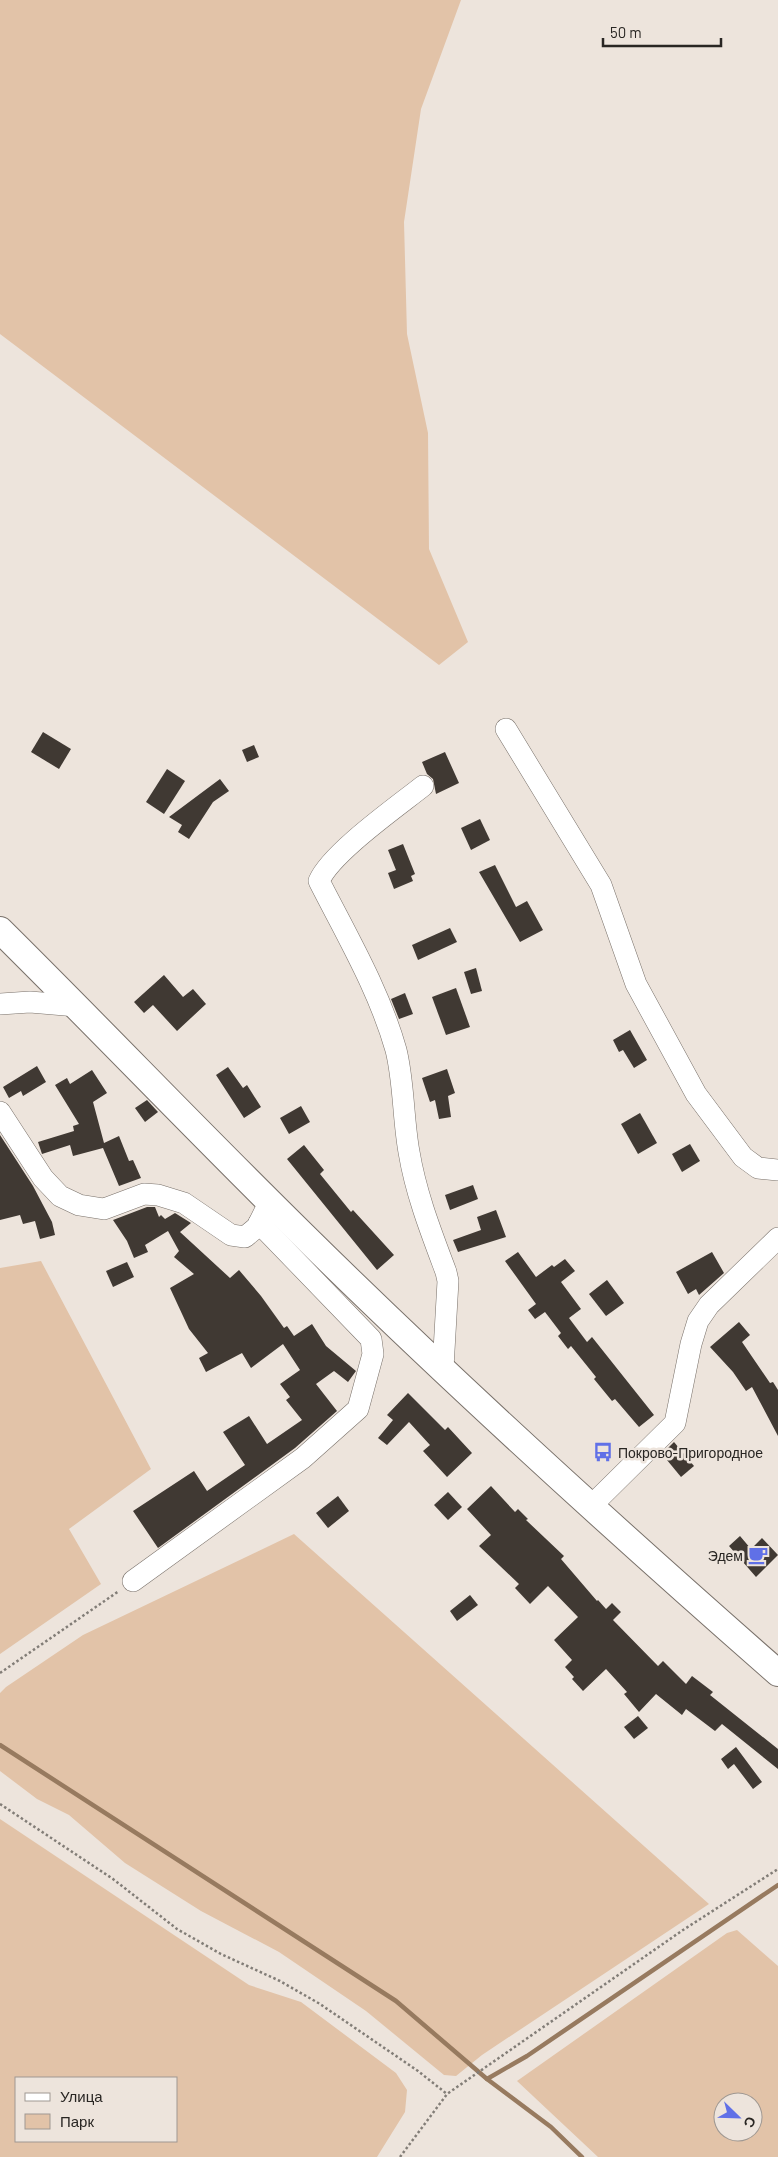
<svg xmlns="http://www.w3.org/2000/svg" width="778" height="2157" viewBox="0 0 778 2157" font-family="Barlow,sans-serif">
	<rect width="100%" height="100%" fill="#ede4dc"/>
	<g fill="#e2c3a8" fill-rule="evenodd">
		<polygon points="0,0 461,0 421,109 404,222 407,334 428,433 429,549 468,642 439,665 0,334"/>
		<polygon points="41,1261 151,1469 69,1529 101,1584 0,1654 0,1268"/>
		<polygon points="294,1534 709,1904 482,2055 456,2076 444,2075 366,2011 279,1952 201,1911 125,1863 69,1815 37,1799 0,1771 0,1693 6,1687 83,1635"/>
		<path d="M 0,1819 L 249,1985 L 301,2002 L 396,2073 L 407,2090 L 405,2112 L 377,2157 L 0,2157 ZM 16,2078 L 176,2078 L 176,2141 L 16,2141 Z"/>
		<path d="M 737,1930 L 778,1966 L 778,2157 L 598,2157 L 517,2081 L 727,1933 ZM 723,2102 L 753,2102 L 753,2132 L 723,2132 Z"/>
	</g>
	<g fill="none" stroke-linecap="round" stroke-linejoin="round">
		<g stroke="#977a5f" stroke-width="4.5">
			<polyline points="0,1745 396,2001 487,2079 551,2127 582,2157"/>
			<polyline points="487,2079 527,2056 778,1885"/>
		</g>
	</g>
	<g fill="#403933">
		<polygon points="43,732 71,749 59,769 31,752"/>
		<polygon points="254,745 259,757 247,762 242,750"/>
		<polygon points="445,752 459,783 436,794 433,779 427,774 422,762"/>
		<polygon points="167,769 185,781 164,814 146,802"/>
		<polygon points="220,779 229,791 213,802 189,839 178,832 182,825 169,817"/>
		<polygon points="480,819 490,840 471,850 461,828"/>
		<polygon points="403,844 415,874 411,876 413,881 394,889 388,873 396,870 388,850"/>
		<polygon points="495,865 516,907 527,901 543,930 520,942 479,872"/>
		<polygon points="450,928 457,942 418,960 412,945"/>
		<polygon points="476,968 482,991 471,994 464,972"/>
		<polygon points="164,975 183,997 193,989 206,1004 177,1031 153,1005 144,1013 134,1002"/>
		<polygon points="456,988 470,1027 446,1035 432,997"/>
		<polygon points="405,993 413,1014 399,1019 391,999"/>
		<polygon points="630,1030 647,1060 634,1068 623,1050 619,1052 613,1040"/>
		<polygon points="37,1066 46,1082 23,1096 21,1091 9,1098 3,1087"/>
		<polygon points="228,1067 243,1088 247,1085 261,1107 244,1118 216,1075"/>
		<polygon points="447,1069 455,1093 448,1096 451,1117 439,1119 435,1100 430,1102 422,1078"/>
		<polygon points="92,1070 107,1093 93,1102 104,1143 119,1136 129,1161 133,1160 141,1178 119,1186 103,1148 73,1156 70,1145 42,1154 38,1142 74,1131 73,1126 79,1124 55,1085 67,1078 70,1084"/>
		<polygon points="147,1100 158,1112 145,1122 135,1108"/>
		<polygon points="301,1106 310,1122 289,1134 280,1118"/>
		<polygon points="640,1113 657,1143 638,1154 621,1124"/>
		<polygon points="0,1135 33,1186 52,1222 55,1235 40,1239 35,1221 23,1224 20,1215 0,1220"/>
		<polygon points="690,1144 700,1161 682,1172 672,1154"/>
		<polygon points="304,1145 324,1170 320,1174 351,1212 353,1210 394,1255 377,1270 287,1159"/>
		<polygon points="473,1185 478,1199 450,1210 445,1195"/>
		<polygon points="147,1207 155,1207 159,1217 161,1215 165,1219 175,1213 191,1223 180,1232 230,1278 239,1270 261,1296 284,1328 287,1326 294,1336 312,1324 326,1346 356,1371 348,1382 334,1371 316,1384 337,1411 295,1448 158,1548 133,1511 194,1471 207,1491 245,1465 223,1432 249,1416 267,1444 302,1420 286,1400 290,1397 280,1384 300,1370 283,1344 251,1368 242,1353 206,1372 199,1358 208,1353 189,1329 170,1288 194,1274 174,1257 179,1251 168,1231 145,1245 148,1252 134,1258 127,1241 113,1220"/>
		<polygon points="496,1210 506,1237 458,1252 453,1240 481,1230 477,1217"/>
		<polygon points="518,1252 536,1277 552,1265 554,1267 565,1259 575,1271 561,1282 581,1309 569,1318 587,1342 592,1337 654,1415 639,1427 615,1399 612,1401 594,1379 596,1377 571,1346 568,1349 558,1336 561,1333 545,1312 535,1319 528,1310 536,1304 505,1261"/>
		<polygon points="712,1252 724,1273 699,1295 696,1289 688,1294 676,1272"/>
		<polygon points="127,1262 134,1277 113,1287 106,1271"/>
		<polygon points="607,1280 624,1303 606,1316 589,1294"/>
		<polygon points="739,1322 750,1335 742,1342 770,1383 773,1382 778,1390 778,1436 752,1387 746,1391 733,1372 710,1347"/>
		<polygon points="408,1393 445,1430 448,1427 472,1453 447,1477 423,1451 430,1445 409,1422 387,1445 378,1438 393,1420 387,1415"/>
		<polygon points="674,1442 694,1466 681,1477 662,1454"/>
		<polygon points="491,1486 515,1512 518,1509 528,1519 526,1520 564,1556 561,1559 597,1601 598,1600 606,1609 612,1603 621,1612 613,1620 658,1666 663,1661 686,1684 692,1676 713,1692 710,1695 778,1749 778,1769 722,1724 715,1731 686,1709 682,1715 656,1694 639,1712 624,1694 627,1692 606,1669 583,1691 572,1679 574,1677 565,1667 572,1660 554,1640 578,1617 548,1586 530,1604 515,1588 519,1584 479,1546 491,1535 467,1509"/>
		<polygon points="448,1492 462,1507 448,1520 434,1505"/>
		<polygon points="338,1496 349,1511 328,1528 316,1513"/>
		<polygon points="740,1536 751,1549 762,1538 778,1555 756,1577 729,1546"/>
		<polygon points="470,1595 478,1605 457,1621 450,1611"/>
		<polygon points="638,1716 648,1728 634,1739 624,1727"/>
		<polygon points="736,1747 762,1782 753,1789 734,1764 728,1769 721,1759"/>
	</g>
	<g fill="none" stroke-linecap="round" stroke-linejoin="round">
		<defs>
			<g id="minor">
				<polyline points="506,729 601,885 636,984 696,1094 743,1157 758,1168 778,1170"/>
				<path d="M 423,786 C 398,806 331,853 319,881 C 347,936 379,990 396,1050 C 404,1082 403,1119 409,1152 C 416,1194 431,1232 446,1272 L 448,1281 L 443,1368"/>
				<polyline points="0,1004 30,1002 77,1006"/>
				<polyline points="0,1112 43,1178 60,1196 79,1205 104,1209 144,1194 158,1195 184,1203 231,1235 245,1237 257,1227 265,1211"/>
				<polyline points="591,1506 675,1423 691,1344 698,1321 709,1305 778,1238"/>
				<polyline points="133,1581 303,1458 358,1409 373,1354 371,1339 259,1223"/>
			</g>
			<path id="major" d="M 0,930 C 101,1030 199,1133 301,1233 C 455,1385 615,1530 778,1673"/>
		</defs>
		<use href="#minor" stroke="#79716a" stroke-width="22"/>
		<use href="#major" stroke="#79716a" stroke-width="28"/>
		<g stroke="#827d77" stroke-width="2.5" stroke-dasharray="2.5 2.5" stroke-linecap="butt">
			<polyline points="0,1673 119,1591"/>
			<polyline points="0,1804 113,1879 177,1929 221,1954 280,1981 320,2004 418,2071 447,2094"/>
			<polyline points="400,2157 447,2094 683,1930 778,1869"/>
		</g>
		<use href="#minor" stroke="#fff" stroke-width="21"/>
		<use href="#major" stroke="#fff" stroke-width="26"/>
	</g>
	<defs>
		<symbol id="bus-bare" viewBox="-9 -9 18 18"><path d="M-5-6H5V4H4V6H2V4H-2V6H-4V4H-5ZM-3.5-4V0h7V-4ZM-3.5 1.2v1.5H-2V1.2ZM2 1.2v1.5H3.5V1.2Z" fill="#6070e7" stroke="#ede4dc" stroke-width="2.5" paint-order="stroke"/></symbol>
		<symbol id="cafe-bare" viewBox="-9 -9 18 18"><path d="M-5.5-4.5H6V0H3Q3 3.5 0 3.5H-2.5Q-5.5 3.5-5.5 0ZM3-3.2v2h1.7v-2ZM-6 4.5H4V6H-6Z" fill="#6070e7" stroke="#ede4dc" stroke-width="2.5" paint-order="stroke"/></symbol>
	</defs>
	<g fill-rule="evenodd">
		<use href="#bus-bare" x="589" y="1438" width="28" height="28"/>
		<use href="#cafe-bare" x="744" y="1541" width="28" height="28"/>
	</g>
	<g text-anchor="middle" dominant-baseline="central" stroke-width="5" stroke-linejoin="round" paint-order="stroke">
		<g font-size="14" fill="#292623" stroke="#ede4dc" text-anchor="start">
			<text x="618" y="1452">Покрово-Пригородное</text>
			<text x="743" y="1555" text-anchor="end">Эдем</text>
		</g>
	</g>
	<rect x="15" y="2077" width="162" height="65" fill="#ede4dc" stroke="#9f9892"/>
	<rect x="25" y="2093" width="25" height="8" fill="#ffffff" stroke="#9f9892"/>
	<text x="60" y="2102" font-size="15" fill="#292623">Улица</text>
	<rect x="25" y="2114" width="25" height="15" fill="#e2c3a8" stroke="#9f9892"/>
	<text x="60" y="2127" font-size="15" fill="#292623">Парк</text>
	<g transform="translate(738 2117) rotate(113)"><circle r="24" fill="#ede4dc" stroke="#9f9892"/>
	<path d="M0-4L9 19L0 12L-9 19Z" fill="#6070e7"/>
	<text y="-8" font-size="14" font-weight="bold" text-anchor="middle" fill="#292623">С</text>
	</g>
	<path d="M603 38v8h118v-8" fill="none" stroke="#292623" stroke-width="2.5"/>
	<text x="610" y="38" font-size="15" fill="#292623" stroke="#ede4dc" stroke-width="4" paint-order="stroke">50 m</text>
</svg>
